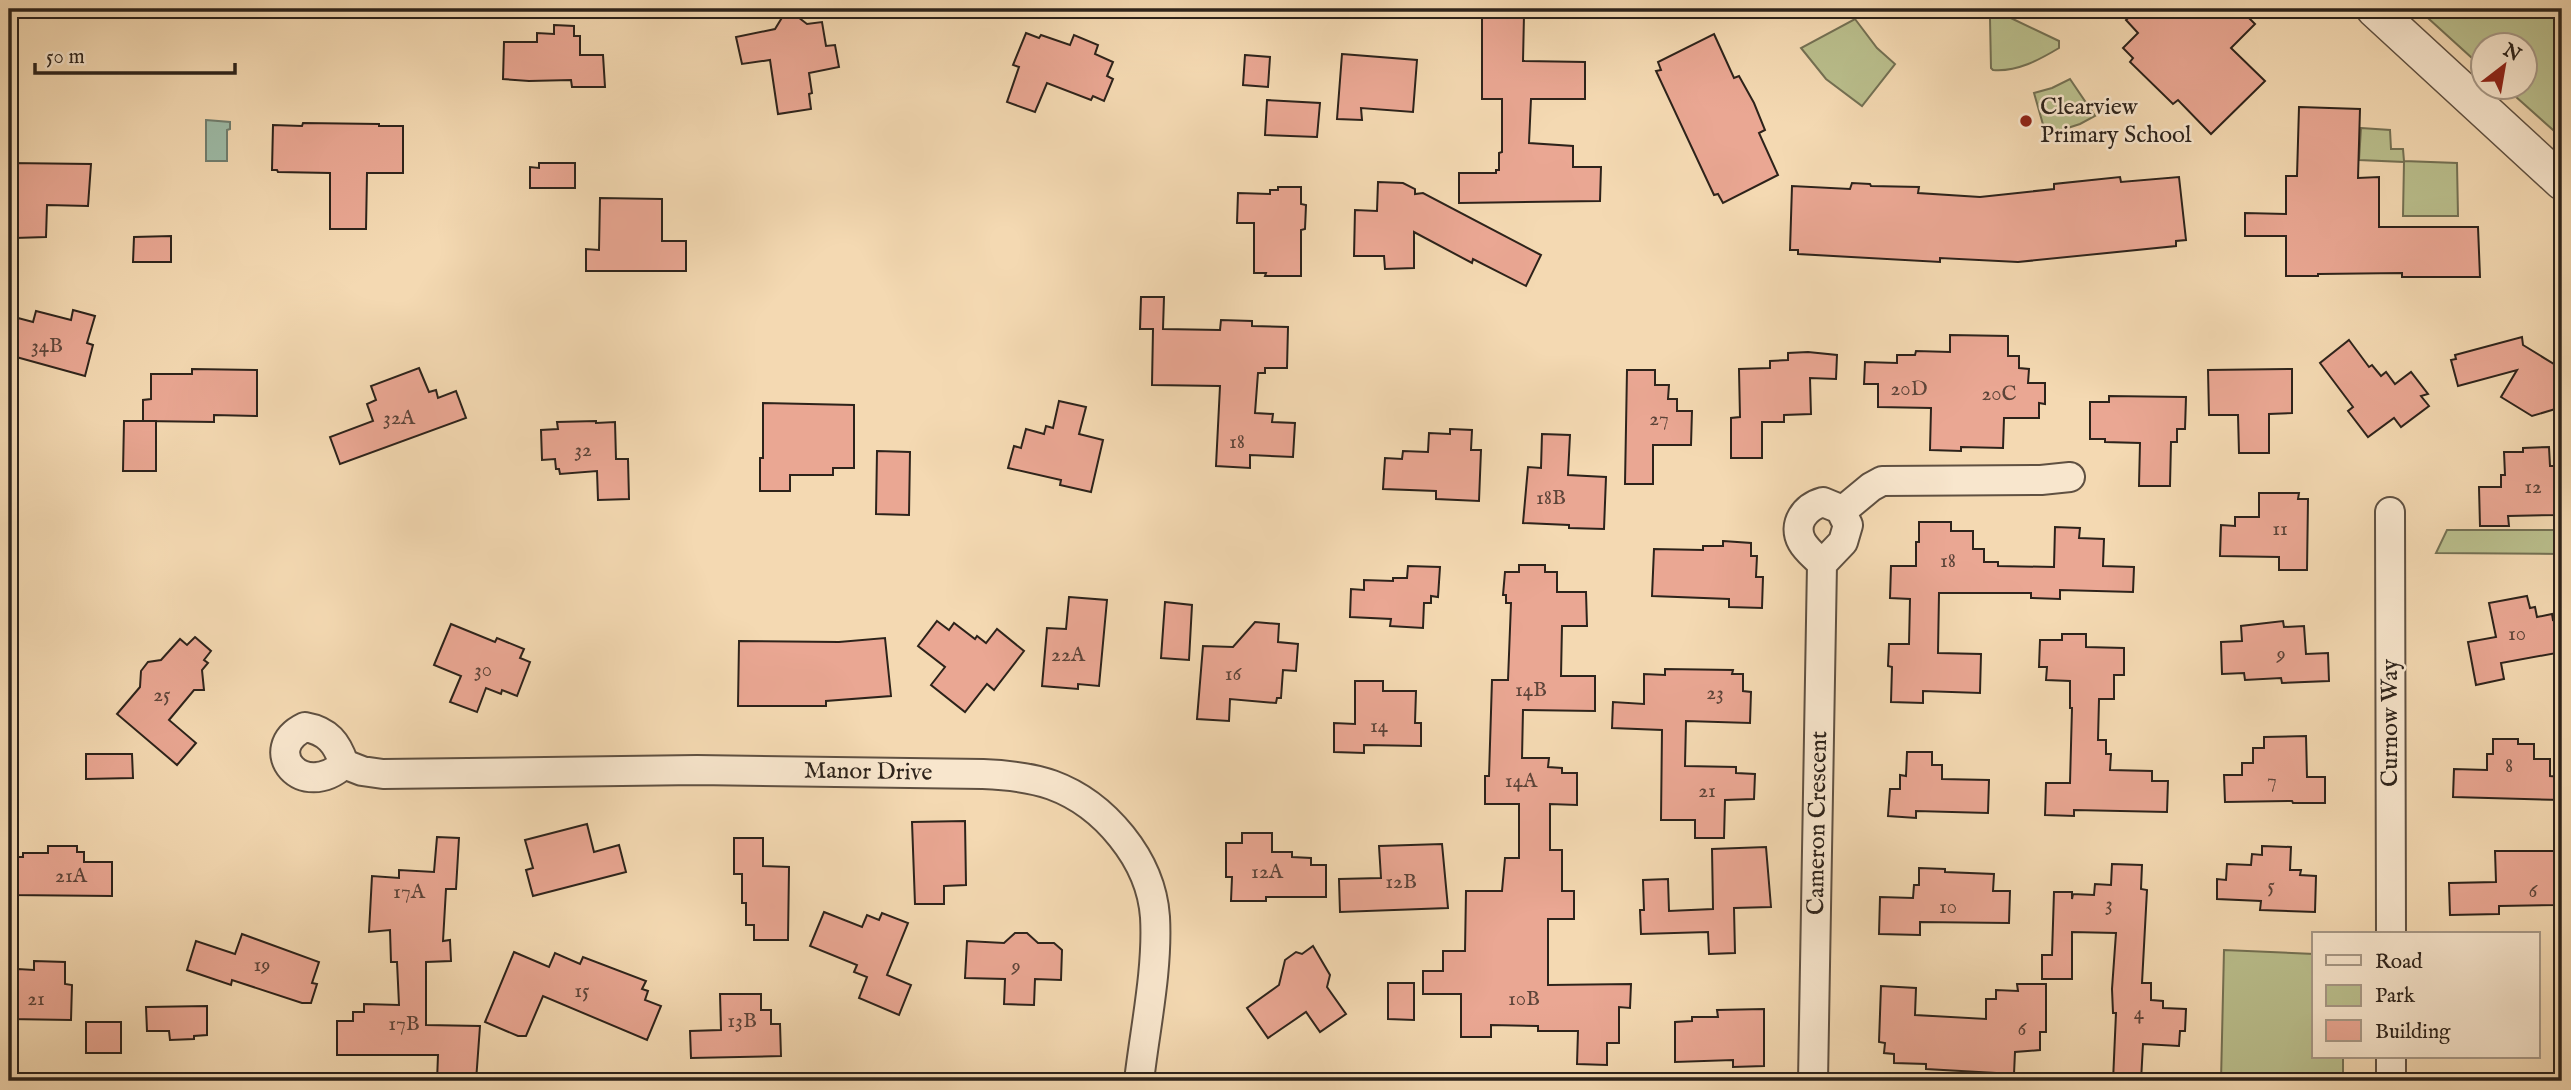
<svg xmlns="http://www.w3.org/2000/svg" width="2571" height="1090" viewBox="0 0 2571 1090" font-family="'IM FELL English',serif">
	<rect width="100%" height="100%" fill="#f4d9b2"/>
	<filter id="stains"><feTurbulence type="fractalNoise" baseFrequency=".00286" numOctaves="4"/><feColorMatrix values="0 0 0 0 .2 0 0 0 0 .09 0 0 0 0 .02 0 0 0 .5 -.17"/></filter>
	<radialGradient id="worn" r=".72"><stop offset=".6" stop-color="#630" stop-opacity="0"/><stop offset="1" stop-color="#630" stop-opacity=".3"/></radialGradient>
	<g fill="#babf8d" stroke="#747154" stroke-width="2">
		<polygon points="2418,9 2562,9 2562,138 2506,88 2526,88 2526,46 2484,46 2483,68"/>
		<path d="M 1994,10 L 2059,41 L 2059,48 C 2039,60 2017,72 1993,70 L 1991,68 L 1990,19 L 1990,14 Z"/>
		<polygon points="1855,19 1877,48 1895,64 1862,106 1826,79 1801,48"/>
		<polygon points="2070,79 2095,116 2080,124 2046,135 2034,93 2052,88"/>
		<polygon points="2361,128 2390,130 2391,149 2403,149 2404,161 2457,163 2458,216 2403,216 2404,162 2359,160"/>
		<polygon points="2447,530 2562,530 2562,554 2436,553"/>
		<polygon points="2224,950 2314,954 2314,1057 2343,1057 2343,1081 2221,1081"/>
	</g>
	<polygon fill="#9dbba7" stroke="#707e6f" stroke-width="2" points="206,120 230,122 230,129 227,130 227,161 206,161"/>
	<g fill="#eaa793" stroke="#2d231b" stroke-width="2">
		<polygon points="2138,9 2240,9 2255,24 2231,48 2265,81 2211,134 2178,100 2173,104 2130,62 2133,58 2123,48 2138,33 2126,20"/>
		<polygon points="794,14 807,24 822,22 826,46 835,45 839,67 809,73 812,93 809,94 811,109 778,114 770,60 742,64 736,37 775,29 783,16"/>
		<polygon points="1482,15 1524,15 1523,61 1585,62 1585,99 1531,99 1529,143 1573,146 1573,167 1601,167 1600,201 1459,203 1459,173 1496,173 1496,170 1499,170 1499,153 1502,152 1502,99 1482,99"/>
		<polygon points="554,25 574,26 574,36 580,36 580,55 603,55 605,87 572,87 571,80 529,81 503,79 504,42 537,42 537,33 554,34"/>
		<polygon points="1026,33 1039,38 1041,35 1070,45 1074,35 1098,45 1095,54 1113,62 1107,76 1113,79 1104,101 1093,96 1091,100 1047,83 1035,112 1007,102 1019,67 1013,65"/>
		<polygon points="1714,34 1734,78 1739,76 1754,103 1765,130 1759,133 1778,175 1723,203 1718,194 1714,195 1656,71 1661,70 1658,62"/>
		<polygon points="1342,54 1417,60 1413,112 1361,108 1362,120 1337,119"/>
		<polygon points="1245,55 1270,57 1268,87 1243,85"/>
		<polygon points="1267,100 1320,103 1317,137 1265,135"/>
		<polygon points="2299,107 2360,109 2358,178 2379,177 2379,227 2478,227 2480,277 2402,277 2402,273 2318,274 2318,276 2286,276 2286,236 2245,236 2245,213 2286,214 2286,176 2297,176"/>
		<polygon points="303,123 379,124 379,126 403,126 403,173 367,173 366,229 330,229 330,173 278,172 277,170 272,170 273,125 302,126"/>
		<polygon points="9,163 91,164 88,206 47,205 46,237 15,238 14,205 9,205"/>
		<polygon points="539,163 575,163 575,188 530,188 530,167 539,168"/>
		<polygon points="2120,177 2121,182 2179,177 2186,240 2176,241 2176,246 2018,262 1940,258 1940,262 1798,254 1798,250 1790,250 1792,186 1850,189 1852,183 1870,184 1871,186 1919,187 1918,193 1980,197 2054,189 2054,184"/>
		<polygon points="1378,182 1403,183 1415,189 1415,194 1423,193 1541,255 1526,286 1473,259 1472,263 1414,232 1414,268 1385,269 1384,256 1354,256 1355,210 1377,211"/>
		<polygon points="1278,187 1301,187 1301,204 1306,205 1305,229 1301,230 1301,276 1265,276 1266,273 1254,273 1254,223 1237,223 1238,193 1270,194 1270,190 1278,190"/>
		<polygon points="600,198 662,199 662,241 686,241 686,271 586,271 586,249 599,250"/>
		<polygon points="171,236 171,262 133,262 134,237"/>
		<polygon points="1141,297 1164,297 1163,329 1220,330 1221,320 1252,321 1252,326 1288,327 1287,368 1265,368 1265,373 1258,373 1255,413 1273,414 1272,422 1295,423 1293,457 1250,455 1250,468 1216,466 1220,386 1152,385 1153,329 1140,329"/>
		<polygon points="73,310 95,316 87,343 93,345 85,376 9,355 18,318 33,322 36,311 71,320"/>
		<polygon points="1950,335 2008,336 2008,356 2019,356 2019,368 2029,369 2028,383 2045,383 2045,404 2039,403 2039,418 2004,418 2003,448 1961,447 1961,451 1930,450 1931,408 1878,407 1878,384 1864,384 1865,362 1897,363 1897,355 1915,355 1916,351 1950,352"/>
		<polygon points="2522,337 2523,345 2562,369 2562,407 2532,416 2501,397 2517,370 2458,386 2451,360 2456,359 2455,355"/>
		<polygon points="2349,340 2369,367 2372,365 2381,376 2386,372 2395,384 2411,372 2428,394 2421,396 2429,406 2401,427 2394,418 2368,437 2348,411 2353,407 2320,363"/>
		<polygon points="1808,352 1837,355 1836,379 1810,378 1811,414 1784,415 1784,422 1762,422 1762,458 1731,458 1731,418 1740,417 1739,369 1770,368 1770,361 1788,360 1788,353"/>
		<polygon points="419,368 429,392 436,390 438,398 456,391 466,418 340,464 330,437 373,421 367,404 376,400 371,386"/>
		<polygon points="192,369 257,370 257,416 214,415 214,422 143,421 143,400 151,399 151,374 192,374"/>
		<polygon points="2292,369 2292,413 2269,414 2269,453 2239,453 2238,415 2209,415 2208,370"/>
		<polygon points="1627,370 1655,370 1655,385 1669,385 1668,399 1677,399 1677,411 1692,411 1691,445 1653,445 1653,484 1625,484"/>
		<polygon points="2109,396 2186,397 2185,429 2177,429 2177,442 2171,442 2170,486 2139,486 2140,443 2105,442 2105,439 2090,439 2090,402 2109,402"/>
		<polygon points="1059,401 1086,407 1079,434 1103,440 1091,492 1060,485 1061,480 1008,468 1014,446 1021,448 1026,429 1044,434 1046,426 1053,428"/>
		<polygon points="763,403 854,405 854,468 833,468 833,475 790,475 790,491 760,491 760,458 763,458"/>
		<polygon points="124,421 156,421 156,471 123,471"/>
		<polygon points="596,421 596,423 615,422 616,459 628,459 629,499 598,500 597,471 560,474 559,469 556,469 555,459 542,460 541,430 558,429 557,422"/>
		<polygon points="1450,429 1472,430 1471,450 1481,450 1479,501 1436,499 1436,491 1383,489 1385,458 1402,459 1403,451 1428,452 1429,433 1450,434"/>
		<polygon points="1542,434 1570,435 1568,475 1606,477 1604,529 1569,528 1569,525 1523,523 1528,467 1541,468"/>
		<polygon points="2549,447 2550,466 2560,466 2560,478 2562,477 2562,508 2559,508 2559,515 2508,516 2509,526 2480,526 2479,487 2501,487 2501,475 2505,475 2504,452 2523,452 2523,448"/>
		<polygon points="877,451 910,452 909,515 876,514"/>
		<polygon points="2259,493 2299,493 2298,499 2308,499 2307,570 2279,570 2279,557 2220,556 2221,525 2235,526 2235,517 2259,517"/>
		<polygon points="1919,522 1951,522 1951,531 1973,531 1973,549 1984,549 1984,562 1998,562 1998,566 2054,567 2055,527 2080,528 2079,538 2104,539 2103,566 2134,567 2133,592 2060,590 2060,599 2031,598 2031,593 1939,593 1938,653 1981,654 1980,693 1923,691 1923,703 1891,702 1892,667 1888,666 1889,644 1909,644 1910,599 1890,598 1891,566 1916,566 1916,542 1919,542"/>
		<polygon points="1723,541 1751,543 1751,556 1757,556 1756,577 1763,577 1762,608 1729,607 1729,599 1652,596 1654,549 1703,550 1703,546 1723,546"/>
		<polygon points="1519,565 1545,565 1545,572 1557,572 1557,592 1586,592 1587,626 1562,626 1561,676 1595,676 1595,711 1523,710 1522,758 1549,758 1548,767 1562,768 1562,773 1577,773 1577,805 1550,804 1550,850 1562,850 1562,891 1574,891 1574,919 1548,919 1548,985 1631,984 1630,1008 1619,1007 1619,1043 1607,1043 1607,1065 1577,1064 1578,1031 1538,1031 1538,1026 1491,1025 1491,1037 1461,1037 1461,994 1423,994 1423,971 1443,971 1443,951 1465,951 1466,891 1502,891 1505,858 1519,858 1519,804 1485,804 1485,776 1489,776 1492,680 1508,680 1511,603 1506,603 1506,595 1503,595 1505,572 1519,572"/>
		<polygon points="1408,566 1440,567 1438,597 1431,596 1431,603 1424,603 1423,628 1390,626 1391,619 1350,617 1351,589 1364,590 1364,580 1393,581 1393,578 1407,578"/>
		<polygon points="2527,596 2530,608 2535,607 2537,617 2552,614 2553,620 2562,618 2562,652 2501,663 2504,679 2476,685 2468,642 2496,637 2489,603"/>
		<polygon points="1069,597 1107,600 1099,686 1078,684 1078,689 1042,686 1047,628 1066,629"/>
		<polygon points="1165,602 1192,605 1189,660 1161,658"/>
		<polygon points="937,621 949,630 954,623 975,639 977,636 986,643 997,629 1024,651 994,690 987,684 965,712 931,685 945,667 918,646"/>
		<polygon points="2283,621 2284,627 2304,626 2306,654 2328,653 2329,681 2282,683 2281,678 2245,680 2244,673 2222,674 2221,642 2242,641 2241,626"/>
		<polygon points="1255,622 1279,624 1278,642 1298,644 1296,671 1283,670 1281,698 1277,698 1276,703 1230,699 1229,721 1197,719 1203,646 1233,647"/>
		<polygon points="451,624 495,642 497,638 524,649 520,658 530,662 517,696 502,690 501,694 486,688 477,712 450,702 461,676 434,665"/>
		<polygon points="2062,634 2086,634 2086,647 2124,648 2124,675 2114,675 2114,699 2099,699 2098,740 2106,740 2106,754 2111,754 2110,770 2152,771 2152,781 2168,781 2167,812 2074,810 2074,816 2045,815 2046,783 2070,783 2072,708 2070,708 2070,681 2046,680 2047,667 2039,667 2040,640 2062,640"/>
		<polygon points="195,637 211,651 204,660 208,663 202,670 204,690 194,690 169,720 196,743 177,765 117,714 140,687 141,671 148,662 161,660 180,639 187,645"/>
		<polygon points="885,638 891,696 826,701 826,706 738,706 739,641 839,642"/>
		<polygon points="1665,669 1733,670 1732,674 1743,674 1743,691 1751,692 1750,723 1686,721 1685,766 1736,767 1736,773 1755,774 1754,799 1725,800 1724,838 1695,838 1695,820 1661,820 1662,730 1612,728 1613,702 1644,704 1644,674 1665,675"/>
		<polygon points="1355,681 1383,681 1383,691 1416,691 1415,723 1421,723 1421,746 1364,745 1364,753 1334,752 1334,723 1355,724"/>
		<polygon points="2306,736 2307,777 2325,777 2325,803 2293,803 2292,801 2225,802 2224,775 2242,775 2242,763 2253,763 2253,748 2264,748 2264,737"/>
		<polygon points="2493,739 2518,739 2518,744 2534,744 2534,759 2550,759 2550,776 2562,777 2562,800 2453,797 2454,769 2487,770 2487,754 2493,754"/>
		<polygon points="1907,752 1932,752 1932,765 1942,765 1942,779 1989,780 1988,813 1916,811 1916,818 1888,816 1890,789 1900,789 1900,775 1906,776"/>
		<polygon points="86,754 132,754 133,778 86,779"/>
		<polygon points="965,821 966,885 944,886 944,904 915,904 912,822"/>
		<polygon points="587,824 594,852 619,845 626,872 533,896 526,870 533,868 525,840"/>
		<polygon points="1242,833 1272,833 1272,852 1292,852 1292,857 1311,858 1311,865 1326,865 1326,897 1266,897 1266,901 1231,901 1232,877 1226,877 1226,843 1242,843"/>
		<polygon points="437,837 459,838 456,889 446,889 443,941 450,940 451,961 426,962 426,1025 480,1026 476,1081 437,1081 438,1055 337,1055 337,1021 353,1021 353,1012 364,1012 364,1004 399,1005 397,962 391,962 390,930 369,932 372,876 399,878 399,870 434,872"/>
		<polygon points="734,838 763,838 763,866 789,867 788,940 754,940 754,925 746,925 746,903 742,903 742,874 734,874"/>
		<polygon points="1442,844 1448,908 1340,912 1339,879 1381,878 1379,846"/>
		<polygon points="48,846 77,846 77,852 84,852 84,862 112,862 112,896 9,895 9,857 23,857 23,853 48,853"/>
		<polygon points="2262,846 2291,847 2290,870 2301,870 2300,875 2316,876 2315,912 2260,910 2261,901 2217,899 2217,879 2226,880 2227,864 2251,865 2252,854 2262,855"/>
		<polygon points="1766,847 1771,907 1734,908 1735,953 1709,954 1708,932 1641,934 1640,910 1644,910 1643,880 1668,879 1669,911 1713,909 1712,849"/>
		<polygon points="2495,851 2562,851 2562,895 2556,895 2556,905 2499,906 2499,914 2450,915 2449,883 2496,882"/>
		<polygon points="2112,864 2142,865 2141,889 2147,890 2142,983 2151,983 2151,1000 2163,1001 2163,1008 2186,1009 2185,1031 2180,1031 2179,1046 2143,1044 2141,1081 2113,1081 2116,1013 2113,1013 2112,989 2116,933 2072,932 2072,979 2042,979 2042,955 2052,955 2054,892 2072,892 2072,899 2073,894 2094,895 2095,884 2111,885"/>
		<polygon points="1919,868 1945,869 1945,872 1994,874 1993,891 2010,891 2009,923 1920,922 1920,935 1879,934 1880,897 1913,898 1914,885 1919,885"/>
		<polygon points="824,912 862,927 867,915 879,920 882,913 908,923 887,975 911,985 899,1015 859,998 867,977 854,972 857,965 810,946"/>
		<polygon points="1015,933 1027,933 1038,943 1054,943 1062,950 1061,980 1035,979 1034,1005 1004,1004 1005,979 965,978 967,941 1004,943"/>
		<polygon points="242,934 319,962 312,983 317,984 311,1003 302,1003 232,980 231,985 187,970 196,941 235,954"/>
		<polygon points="1313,946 1330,975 1327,987 1346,1014 1320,1032 1306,1012 1268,1038 1247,1008 1279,985 1285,960 1296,952 1302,954"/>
		<polygon points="514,952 549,967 555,953 580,964 583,957 646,981 642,989 648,991 645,1000 661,1006 647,1040 543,996 526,1036 518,1036 485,1022"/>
		<polygon points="34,961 65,962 65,984 72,985 71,1020 9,1019 9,982 18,982 18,969 34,970"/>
		<polygon points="1388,983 1414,983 1414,1020 1388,1019"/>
		<polygon points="2017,984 2046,984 2046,1032 2040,1032 2040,1050 2015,1052 2014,1074 1926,1069 1926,1064 1894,1063 1894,1054 1884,1053 1885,1043 1879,1042 1881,986 1916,988 1915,1015 1986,1019 1986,999 1996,999 1996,990 2018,991"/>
		<polygon points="720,994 761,994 761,1010 771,1010 771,1024 780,1024 781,1056 691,1058 690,1031 721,1030"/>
		<polygon points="207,1006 207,1035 194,1036 194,1039 170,1040 169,1031 147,1031 146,1007"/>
		<polygon points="1764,1009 1764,1066 1733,1067 1733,1060 1675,1062 1675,1022 1692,1021 1692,1017 1718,1017 1717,1010"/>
		<rect x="86" y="1022" width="35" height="31"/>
	</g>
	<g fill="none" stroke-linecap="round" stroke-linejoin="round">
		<defs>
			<g id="minor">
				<polyline points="1842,511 1871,487 1882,481 2041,480 2070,477"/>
				<polyline points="2390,512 2391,934"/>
				<path d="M 305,727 C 328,731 337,743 344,764 C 302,802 259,749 305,727 Z"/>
				<path d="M 344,764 L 362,771 L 383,774 L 697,770 L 983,774 C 1007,775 1030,777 1052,785 C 1104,804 1151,859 1155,917 C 1158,969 1145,1029 1139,1081"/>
				<polyline points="2391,1057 2391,1081"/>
				<path d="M 1813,1081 L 1822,564 C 1816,557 1807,551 1802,542 C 1792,524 1805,507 1823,502 L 1840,509 L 1848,525 L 1843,542 L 1822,564"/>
			</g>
			<polyline id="tertiary" points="2374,9 2562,182"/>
		</defs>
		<use href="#minor" stroke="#5f5041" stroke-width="32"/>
		<use href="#tertiary" stroke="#5f5041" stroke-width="38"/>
		<use href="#minor" stroke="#f8e6cd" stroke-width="28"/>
		<use href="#tertiary" stroke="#f8e6cd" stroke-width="35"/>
	</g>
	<circle fill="#8f2418" stroke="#f8e6cd" stroke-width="2.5" cx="2026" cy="121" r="7"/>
	<g text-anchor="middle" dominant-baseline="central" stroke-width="5" stroke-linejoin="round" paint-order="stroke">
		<g font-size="21" fill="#5c4439">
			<text x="47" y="346">34B</text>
			<text x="1909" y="389">20D</text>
			<text x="1999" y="394">20C</text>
			<text x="399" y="418">32A</text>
			<text x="1659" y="419">27</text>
			<text x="1237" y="442">18</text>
			<text x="583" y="450">32</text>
			<text x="2533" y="487">12</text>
			<text x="1551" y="498">18B</text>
			<text x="2280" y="529">11</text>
			<text x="1948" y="561">18</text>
			<text x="2517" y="634">10</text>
			<text x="2281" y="654">9</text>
			<text x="1068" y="655">22A</text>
			<text x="483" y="670">30</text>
			<text x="1233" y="674">16</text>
			<text x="1531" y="690">14B</text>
			<text x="1715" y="693">23</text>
			<text x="162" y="695">25</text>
			<text x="1379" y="726">14</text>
			<text x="2509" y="766">8</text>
			<text x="1521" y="781">14A</text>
			<text x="2272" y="781">7</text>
			<text x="1707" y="791">21</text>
			<text x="1267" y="872">12A</text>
			<text x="71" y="876">21A</text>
			<text x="1401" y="882">12B</text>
			<text x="2271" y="886">5</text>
			<text x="2533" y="891">6</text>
			<text x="409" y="892">17A</text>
			<text x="2109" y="904">3</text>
			<text x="1948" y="907">10</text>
			<text x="262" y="965">19</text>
			<text x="1016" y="966">9</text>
			<text x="582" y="991">15</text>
			<text x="36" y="999">21</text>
			<text x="1524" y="999">10B</text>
			<text x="2139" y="1013">4</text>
			<text x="742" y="1021">13B</text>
			<text x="404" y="1024">17B</text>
			<text x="2022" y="1029">6</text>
		</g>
		<g font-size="24" fill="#2d231b" stroke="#f8e6cd" text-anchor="start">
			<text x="2040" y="107">Clearview<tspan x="2040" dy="28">Primary School</tspan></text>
		</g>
		<g font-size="24" fill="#2d231b" stroke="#f8e6cd">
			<text transform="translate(2390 723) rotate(-90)">Curnow Way</text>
			<text transform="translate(868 772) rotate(1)">Manor Drive</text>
			<text transform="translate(1818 823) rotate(-89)">Cameron Crescent</text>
		</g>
	</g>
	<rect width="2571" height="1090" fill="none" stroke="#f4d9b2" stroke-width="35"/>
	<rect x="10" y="10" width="2550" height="1069" fill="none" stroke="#2d231b" stroke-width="3.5"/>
	<rect x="18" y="18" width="2536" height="1055" fill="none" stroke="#2d231b" stroke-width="2"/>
	<rect x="2312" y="932" width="228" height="126" fill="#f8e6cd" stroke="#a79886" stroke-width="2"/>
	<rect x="2326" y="955" width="35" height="10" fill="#f8e6cd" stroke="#a79886" stroke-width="2"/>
	<text x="2375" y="968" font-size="21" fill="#2d231b">Road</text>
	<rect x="2326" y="985" width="35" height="21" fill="#babf8d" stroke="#a79886" stroke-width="2"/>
	<text x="2375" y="1002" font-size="21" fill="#2d231b">Park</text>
	<rect x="2326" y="1020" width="35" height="21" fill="#eaa793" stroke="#a79886" stroke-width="2"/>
	<text x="2375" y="1038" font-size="21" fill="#2d231b">Building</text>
	<g transform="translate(2504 66) rotate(31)"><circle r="33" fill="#f8e6cd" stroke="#a79886" stroke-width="2"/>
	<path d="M0-5L12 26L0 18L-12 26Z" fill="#8f2418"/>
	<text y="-10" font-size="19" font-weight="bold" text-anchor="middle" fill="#2d231b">N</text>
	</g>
	<path d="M35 63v10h200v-10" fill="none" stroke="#2d231b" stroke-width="3.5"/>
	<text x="46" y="63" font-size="21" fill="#2d231b" stroke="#f8e6cd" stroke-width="5" paint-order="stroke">50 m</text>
	<rect width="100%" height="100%" filter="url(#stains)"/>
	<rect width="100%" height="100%" fill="url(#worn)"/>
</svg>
